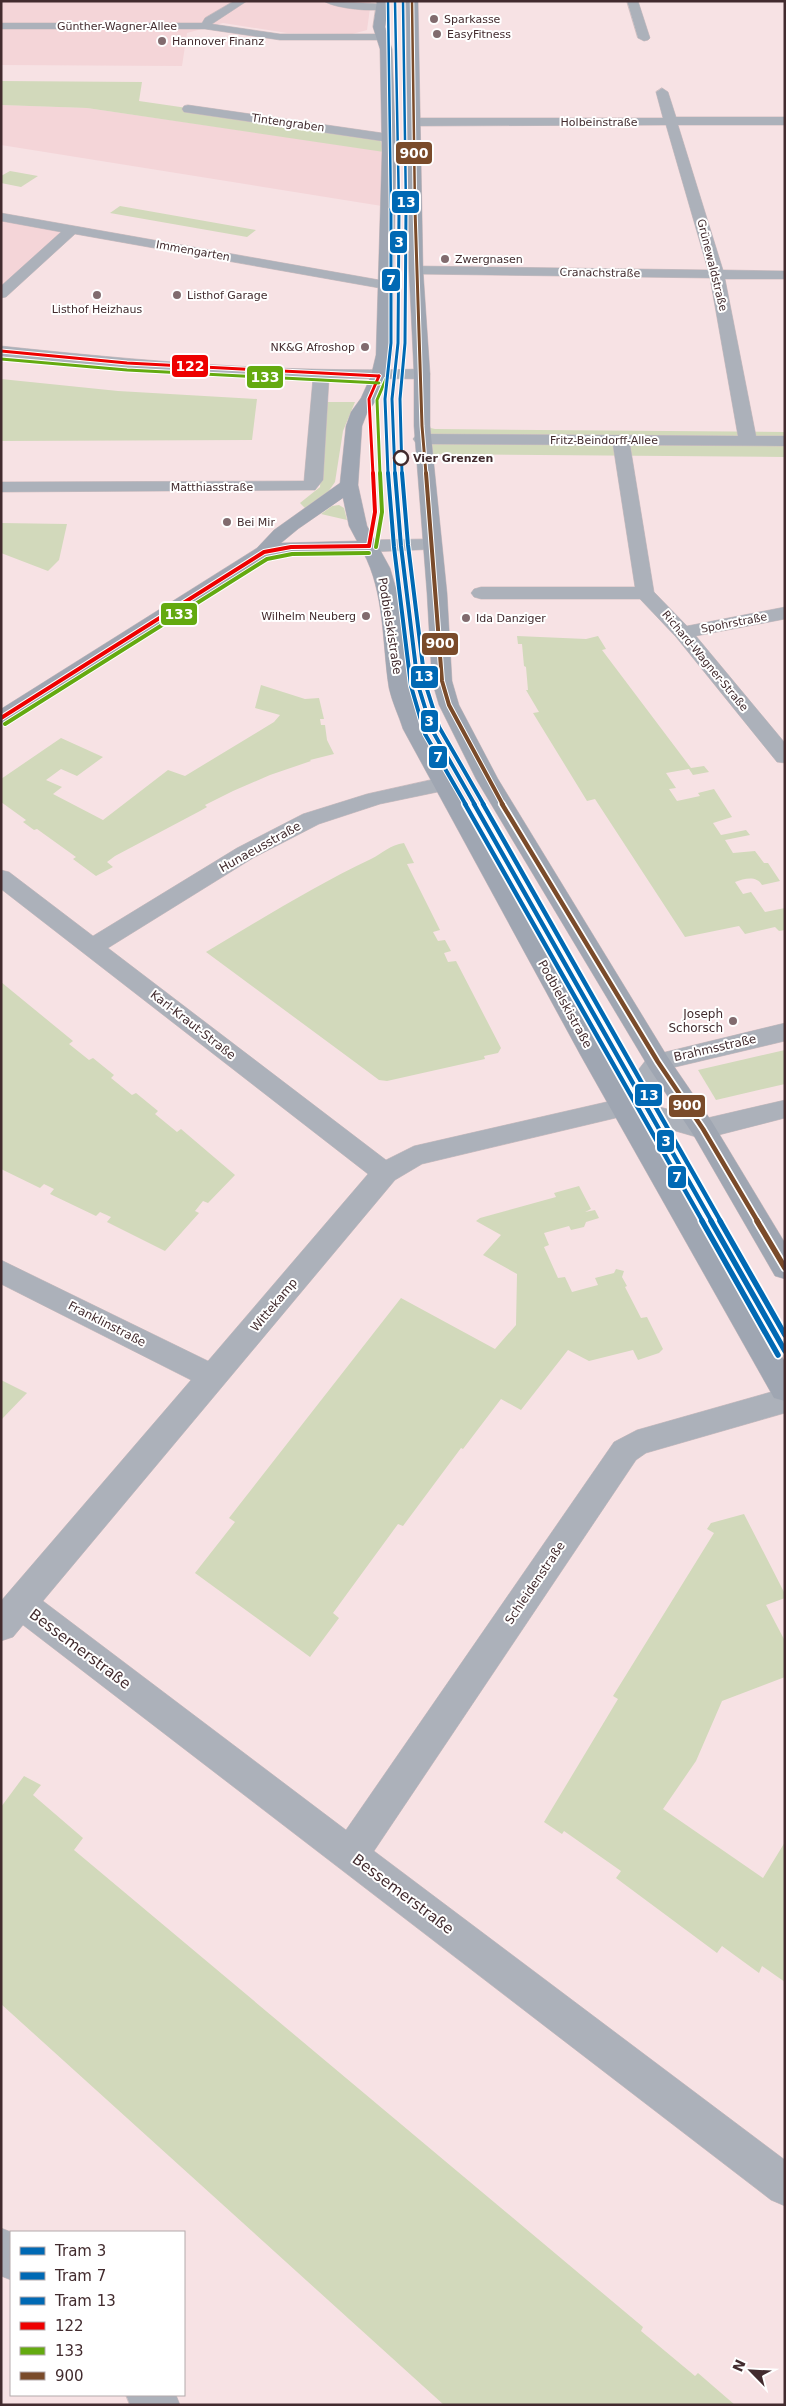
<svg xmlns="http://www.w3.org/2000/svg" width="786" height="2406" viewBox="0 0 786 2406" font-family="'DejaVu Sans',sans-serif">
	<rect width="100%" height="100%" fill="#f7e2e4"/>
	<g fill="#f4d5d8">
		<polygon points="1,1 371,1 367,30 352,34 287,33 223,23 187,33 182,66 1,65"/>
		<polygon points="1,105 87,108 389,152 388,207 1,145"/>
		<polygon points="1,217 72,230 1,294"/>
	</g>
	<g fill="#d2d9bb">
		<polygon points="1,81 142,82 139,101 379,136 384,152 87,108 1,105"/>
		<polygon points="10,171 38,176 21,187 1,183 1,176"/>
		<polygon points="120,206 256,230 247,237 110,213"/>
		<polygon points="1,379 118,391 257,399 252,440 1,441"/>
		<polygon points="326,402 355,402 343,431 335,482 326,495 306,509 300,503 320,487"/>
		<polygon points="422,426 435,429 785,432 785,457 423,454"/>
		<polygon points="339,505 344,508 347,520 321,514 332,506"/>
		<polygon points="1,523 67,524 59,560 48,571 1,553"/>
		<path d="M 517,636 L 586,639 L 598,636 L 606,649 L 602,650 L 691,768 L 704,766 L 709,772 L 693,775 L 689,769 L 666,773 L 676,788 L 669,789 L 677,801 L 700,796 L 698,793 L 714,789 L 732,817 L 713,823 L 721,835 L 746,830 L 750,835 L 725,840 L 733,853 L 755,851 L 764,863 L 768,863 L 780,881 L 762,885 C 756,875 744,879 735,882 L 743,894 L 751,892 L 765,912 L 785,908 L 785,930 L 779,931 L 775,927 L 745,934 L 739,926 L 685,937 L 595,799 L 587,801 L 533,713 L 539,712 L 526,690 L 528,690 L 526,667 L 524,666 L 522,644 L 518,644 Z"/>
		<polygon points="261,685 305,699 319,698 324,719 320,719 321,725 325,725 327,740 334,754 310,760 311,761 270,775 233,791 205,805 207,807 200,811 115,856 107,862 113,867 96,876 73,859 76,857 37,829 34,830 23,822 26,820 1,802 1,779 61,738 103,757 77,776 61,769 46,780 62,787 53,794 103,820 168,770 185,776 274,722 280,715 255,708"/>
		<path d="M 404,843 L 414,863 L 407,864 L 440,930 L 433,932 L 438,941 L 445,940 L 451,951 L 444,953 L 448,962 L 456,961 L 501,1048 L 498,1053 L 484,1056 L 485,1059 L 387,1081 L 379,1080 L 367,1071 L 206,952 C 260,920 314,886 371,859 C 383,853 390,845 404,843 Z"/>
		<polygon points="1,982 73,1041 69,1044 89,1060 93,1058 114,1075 111,1078 132,1095 136,1093 158,1111 155,1114 177,1132 181,1129 235,1175 208,1203 203,1201 195,1211 199,1213 165,1251 107,1222 111,1217 100,1212 96,1216 50,1194 54,1189 44,1184 40,1188 1,1169"/>
		<polygon points="785,1050 785,1084 716,1100 698,1070"/>
		<polygon points="579,1186 591,1209 585,1212 595,1210 599,1218 586,1222 584,1227 571,1230 569,1226 544,1233 549,1245 544,1247 558,1278 565,1277 572,1292 598,1285 595,1278 614,1273 616,1269 624,1271 622,1277 627,1286 625,1287 641,1318 647,1317 663,1349 659,1353 638,1360 633,1350 589,1361 568,1350 521,1410 501,1399 463,1449 461,1448 403,1526 398,1524 333,1613 339,1618 310,1657 195,1573 235,1522 229,1518 401,1298 495,1349 516,1325 517,1274 483,1255 501,1235 476,1221 480,1218 556,1197 554,1193"/>
		<polygon points="1,1380 27,1393 1,1420"/>
		<polygon points="744,1514 785,1594 785,1598 766,1605 785,1641 785,1677 722,1701 696,1761 663,1809 763,1878 785,1842 785,1982 762,1966 759,1973 722,1946 717,1953 616,1878 621,1871 564,1831 562,1834 544,1822 618,1699 613,1696 714,1533 707,1529 711,1523"/>
		<polygon points="24,1776 41,1785 33,1795 83,1838 74,1850 643,2327 641,2331 695,2376 698,2373 735,2405 444,2405 1,2004 1,1807"/>
	</g>
	<g fill="none" stroke-linecap="round" stroke-linejoin="round">
		<defs>
			<g id="street">
				<polygon points="234,1 247,1 212,24 280,34 382,34 388,37 382,40 280,40 205,29 1,29 1,23 202,23 205,18"/>
				<path d="M 324,1 L 382,4 L 388,7 C 380,14 331,8 324,1 Z"/>
				<polygon points="627,1 638,1 650,38 648,40 644,41 638,38"/>
				<polygon points="662,88 668,92 676,117 785,117 785,125 678,125 723,270 785,271 785,279 725,279 756,436 785,436 785,446 630,445 654,592 687,626 785,607 785,619 696,636 785,743 785,763 777,762 676,637 640,599 481,599 474,597 471,593 474,589 481,587 635,587 613,445 422,444 416,443 413,439 416,435 422,434 738,436 710,278 416,274 409,270 416,266 708,270 666,125 414,126 408,122 414,118 663,118 656,92"/>
				<polygon points="188,105 389,134 395,138 389,142 184,112 182,109 184,106"/>
				<polygon points="1,213 385,281 392,285 385,289 75,234 6,297 1,298 1,286 61,232 1,221"/>
				<path d="M 1,346 C 140,361 282,373 422,369 L 428,371 L 430,374 L 428,377 L 422,379 L 329,378 L 323,480 L 315,490 L 1,492 L 1,482 L 304,481 L 313,378 C 209,374 105,367 1,356 Z"/>
				<polygon points="432,539 439,541 441,545 439,549 369,552 362,550 360,546 362,542 369,540"/>
				<polygon points="444,777 452,779 455,784 452,789 380,804 319,824 253,858 108,948 386,1160 414,1146 615,1100 649,1056 785,1023 785,1041 667,1069 642,1102 703,1119 785,1100 785,1118 703,1139 624,1116 422,1164 395,1180 43,1601 346,1830 614,1442 637,1430 785,1388 785,1413 646,1453 636,1460 374,1851 785,2160 785,2206 771,2200 23,1625 13,1637 1,1641 1,1601 191,1380 1,1284 1,1260 208,1361 368,1174 1,889 1,870 9,872 93,936 237,848 303,814 367,794"/>
				<polygon points="1,2228 11,2232 11,2280 1,2276"/>
				<polygon points="126,2395 176,2395 180,2405 130,2405"/>
			</g>
			<g id="secondary">
				<path d="M 377,1 L 389,1 L 385,27 L 392,49 L 396,152 L 392,355 L 387,376 L 377,399 L 367,413 L 362,426 L 358,485 L 367,526 L 390,568 L 397,592 L 410,691 L 425,729 L 607,1056 L 785,1362 L 785,1401 L 774,1398 L 581,1056 L 403,729 C 399,716 392,702 389,688 C 382,643 385,593 363,552 L 291,553 L 270,557 L 8,722 L 1,724 L 1,709 L 257,548 L 274,530 L 340,483 L 346,426 L 351,412 L 361,398 L 371,376 L 376,355 L 382,152 L 380,49 L 373,27 ZM 343,498 L 349,526 L 357,541 L 281,543 L 298,529 Z"/>
				<polygon points="406,1 418,1 423,270 430,374 430,426 447,593 452,681 459,705 498,779 667,1056 712,1122 785,1243 785,1279 775,1276 694,1136 649,1068 476,779 439,705 432,681 427,593 414,426 414,374 409,270"/>
			</g>
		</defs>
		<use href="#street" stroke="#d1bfc1" stroke-width="1"/>
		<use href="#secondary" stroke="#d1bfc1" stroke-width="1"/>
		<use href="#street" fill="#acb1ba" fill-rule="evenodd"/>
		<use href="#secondary" fill="#9fa6b2" fill-rule="evenodd"/>
		<defs>
			<g id="bus-1-far1">
				<polyline points="1,351 127,363 379,376"/>
				<polyline points="373,474 369,399 379,376"/>
			</g>
			<g id="bus-1">
				<polyline points="369,546 375,512 373,473"/>
				<polyline points="1,718 264,552 291,547 369,546"/>
			</g>
			<g id="bus-2-far1">
				<polyline points="1,359 127,370 379,383"/>
				<polyline points="380,474 377,400 386,379"/>
			</g>
			<g id="bus-2">
				<polyline points="376,547 382,512 380,473"/>
				<polyline points="5,724 267,559 292,554 369,553"/>
			</g>
			<polyline id="bus-3-far4" points="412,1 415,210"/>
			<polyline id="bus-3-far3" points="415,209 422,426 426,474"/>
			<polyline id="bus-3-far2" points="426,473 442,681 449,705 503,805"/>
			<polyline id="bus-3-far1" points="502,804 658,1062 703,1129 758,1222"/>
			<polyline id="bus-3" points="757,1221 785,1268"/>
		</defs>
		<use href="#bus-1-far1" stroke="#fff" stroke-width="5"/>
		<use href="#bus-1" stroke="#fff" stroke-width="6"/>
		<use href="#bus-2-far1" stroke="#fff" stroke-width="5"/>
		<use href="#bus-2" stroke="#fff" stroke-width="6"/>
		<use href="#bus-3-far4" stroke="#fff" stroke-width="4.5"/>
		<use href="#bus-3-far3" stroke="#fff" stroke-width="5"/>
		<use href="#bus-3-far2" stroke="#fff" stroke-width="6"/>
		<use href="#bus-3-far1" stroke="#fff" stroke-width="8"/>
		<use href="#bus-3" stroke="#fff" stroke-width="9"/>
		<use href="#bus-1-far1" stroke="#e00" stroke-width="3"/>
		<use href="#bus-1" stroke="#e00" stroke-width="4"/>
		<use href="#bus-2-far1" stroke="#64aa10" stroke-width="3"/>
		<use href="#bus-2" stroke="#64aa10" stroke-width="4"/>
		<use href="#bus-3-far4" stroke="#7a4b2a" stroke-width="2.5"/>
		<use href="#bus-3-far3" stroke="#7a4b2a" stroke-width="3"/>
		<use href="#bus-3-far2" stroke="#7a4b2a" stroke-width="4"/>
		<use href="#bus-3-far1" stroke="#7a4b2a" stroke-width="4.5"/>
		<use href="#bus-3" stroke="#7a4b2a" stroke-width="5.5"/>
		<defs>
			<polyline id="tram-1-far4" points="395,1 399,210"/>
			<polyline id="tram-1-far3" points="395,474 392,399 398,343 399,209"/>
			<polyline id="tram-1-far2" points="395,473 401,546 418,685 432,730 475,805"/>
			<polyline id="tram-1-far1" points="474,804 712,1222"/>
			<polyline id="tram-1" points="711,1221 785,1351"/>
			<polyline id="tram-2-far4" points="388,1 391,210"/>
			<polyline id="tram-2-far3" points="388,474 385,399 391,343 391,209"/>
			<polyline id="tram-2-far2" points="388,473 394,547 411,686 425,734 466,805"/>
			<polyline id="tram-2-far1" points="465,804 703,1222"/>
			<polyline id="tram-2" points="702,1221 778,1355"/>
			<polyline id="tram-3-far4" points="403,1 406,210"/>
			<polyline id="tram-3-far3" points="402,474 400,399 405,343 406,209"/>
			<polyline id="tram-3-far2" points="402,473 408,545 425,683 439,727 484,805"/>
			<polyline id="tram-3-far1" points="483,804 721,1222"/>
			<polyline id="tram-3" points="720,1221 785,1335"/>
		</defs>
		<use href="#tram-1-far4" stroke="#fff" stroke-width="4.5"/>
		<use href="#tram-1-far3" stroke="#fff" stroke-width="5"/>
		<use href="#tram-1-far2" stroke="#fff" stroke-width="6"/>
		<use href="#tram-1-far1" stroke="#fff" stroke-width="8"/>
		<use href="#tram-1" stroke="#fff" stroke-width="9"/>
		<use href="#tram-2-far4" stroke="#fff" stroke-width="4.5"/>
		<use href="#tram-2-far3" stroke="#fff" stroke-width="5"/>
		<use href="#tram-2-far2" stroke="#fff" stroke-width="6"/>
		<use href="#tram-2-far1" stroke="#fff" stroke-width="8"/>
		<use href="#tram-2" stroke="#fff" stroke-width="9"/>
		<use href="#tram-3-far4" stroke="#fff" stroke-width="4.5"/>
		<use href="#tram-3-far3" stroke="#fff" stroke-width="5"/>
		<use href="#tram-3-far2" stroke="#fff" stroke-width="6"/>
		<use href="#tram-3-far1" stroke="#fff" stroke-width="8"/>
		<use href="#tram-3" stroke="#fff" stroke-width="9"/>
		<use href="#tram-1-far4" stroke="#0069b4" stroke-width="2.5"/>
		<use href="#tram-1-far3" stroke="#0069b4" stroke-width="3"/>
		<use href="#tram-1-far2" stroke="#0069b4" stroke-width="4"/>
		<use href="#tram-1-far1" stroke="#0069b4" stroke-width="4.5"/>
		<use href="#tram-1" stroke="#0069b4" stroke-width="5.5"/>
		<use href="#tram-2-far4" stroke="#0069b4" stroke-width="2.5"/>
		<use href="#tram-2-far3" stroke="#0069b4" stroke-width="3"/>
		<use href="#tram-2-far2" stroke="#0069b4" stroke-width="4"/>
		<use href="#tram-2-far1" stroke="#0069b4" stroke-width="4.5"/>
		<use href="#tram-2" stroke="#0069b4" stroke-width="5.5"/>
		<use href="#tram-3-far4" stroke="#0069b4" stroke-width="2.5"/>
		<use href="#tram-3-far3" stroke="#0069b4" stroke-width="3"/>
		<use href="#tram-3-far2" stroke="#0069b4" stroke-width="4"/>
		<use href="#tram-3-far1" stroke="#0069b4" stroke-width="4.5"/>
		<use href="#tram-3" stroke="#0069b4" stroke-width="5.5"/>
	</g>
	<g fill="#816b6e" stroke="#fff" stroke-width="2">
		<circle cx="434" cy="19" r="5"/>
		<circle cx="437" cy="34" r="5"/>
		<circle cx="162" cy="41" r="5"/>
		<circle cx="445" cy="259" r="5"/>
		<circle cx="97" cy="295" r="5"/>
		<circle cx="177" cy="295" r="5"/>
		<circle cx="365" cy="347" r="5"/>
		<circle cx="227" cy="522" r="5"/>
		<circle cx="366" cy="616" r="5"/>
		<circle cx="466" cy="618" r="5"/>
		<circle cx="733" cy="1021" r="5"/>
	</g>
	<circle fill="#fff" stroke="#422b2e" stroke-width="2.5" cx="401" cy="458" r="7"/>
	<g text-anchor="middle" dominant-baseline="central" stroke-width="4" stroke-linejoin="round" paint-order="stroke">
		<g font-size="11" fill="#422b2e" stroke="#fff" text-anchor="start">
			<text x="444" y="19">Sparkasse</text>
			<text x="447" y="34">EasyFitness</text>
			<text x="172" y="41">Hannover Finanz</text>
			<text x="455" y="259">Zwergnasen</text>
			<text x="187" y="295">Listhof Garage</text>
			<text x="97" y="309" text-anchor="middle">Listhof Heizhaus</text>
			<text x="355" y="347" text-anchor="end">NK&amp;G Afroshop</text>
			<text x="237" y="522">Bei Mir</text>
			<text x="356" y="616" text-anchor="end">Wilhelm Neuberg</text>
			<text x="476" y="618">Ida Danziger</text>
		</g>
		<g font-size="11" fill="#422b2e" stroke="#fff">
			<text x="117" y="26">Günther-Wagner-Allee</text>
			<text x="599" y="122">Holbeinstraße</text>
			<text transform="translate(288 123) rotate(8)">Tintengraben</text>
			<text transform="translate(193 251) rotate(10)">Immengarten</text>
			<text transform="translate(712 265) rotate(76)">Grünewaldstraße</text>
			<text transform="translate(600 273) rotate(1)">Cranachstraße</text>
			<text x="604" y="440">Fritz-Beindorff-Allee</text>
			<text x="212" y="487">Matthiasstraße</text>
			<text transform="translate(734 623) rotate(-11)">Spohrstraße</text>
			<text transform="translate(705 661) rotate(50)">Richard-Wagner-Straße</text>
		</g>
		<g font-size="11" font-weight="bold" fill="#422b2e" stroke="#fff" text-anchor="start">
			<text x="413" y="458">Vier Grenzen</text>
		</g>
		<g font-size="12" fill="#422b2e" stroke="#fff">
			<text transform="translate(390 626) rotate(81)">Podbielskistraße</text>
			<text transform="translate(260 847) rotate(-29)">Hunaeusstraße</text>
			<text transform="translate(565 1004) rotate(61)">Podbielskistraße</text>
			<text transform="translate(193 1025) rotate(38)">Karl-Kraut-Straße</text>
			<text transform="translate(715 1048) rotate(-13)">Brahmsstraße</text>
			<text transform="translate(274 1305) rotate(-50)">Wittekamp</text>
			<text transform="translate(107 1324) rotate(27)">Franklinstraße</text>
			<text transform="translate(535 1583) rotate(-56)">Schleidenstraße</text>
		</g>
		<g font-size="12" fill="#422b2e" stroke="#fff" text-anchor="end">
			<text x="723" y="1014">Joseph<tspan x="723" dy="14">Schorsch</tspan></text>
		</g>
		<g font-size="15" fill="#422b2e" stroke="#fff">
			<text transform="translate(80 1649) rotate(37)">Bessemerstraße</text>
			<text transform="translate(403 1894) rotate(37)">Bessemerstraße</text>
		</g>
	</g>
	<g stroke="#fff" stroke-width="2">
		<rect x="395" y="141" width="38" height="24" rx="5" fill="#7a4b2a"/>
		<rect x="391" y="190" width="29" height="24" rx="5" fill="#0069b4"/>
		<rect x="389" y="230" width="19" height="24" rx="5" fill="#0069b4"/>
		<rect x="381" y="268" width="20" height="24" rx="5" fill="#0069b4"/>
		<rect x="171" y="354" width="38" height="24" rx="5" fill="#e00"/>
		<rect x="246" y="365" width="38" height="24" rx="5" fill="#64aa10"/>
		<rect x="160" y="602" width="38" height="24" rx="5" fill="#64aa10"/>
		<rect x="421" y="632" width="38" height="24" rx="5" fill="#7a4b2a"/>
		<rect x="410" y="665" width="29" height="24" rx="5" fill="#0069b4"/>
		<rect x="420" y="709" width="19" height="24" rx="5" fill="#0069b4"/>
		<rect x="428" y="745" width="20" height="24" rx="5" fill="#0069b4"/>
		<rect x="634" y="1083" width="29" height="24" rx="5" fill="#0069b4"/>
		<rect x="668" y="1094" width="38" height="24" rx="5" fill="#7a4b2a"/>
		<rect x="656" y="1129" width="19" height="24" rx="5" fill="#0069b4"/>
		<rect x="667" y="1165" width="20" height="24" rx="5" fill="#0069b4"/>
	</g>
	<g font-size="14" text-anchor="middle" font-weight="bold" fill="#fff">
		<text x="414" y="158">900</text>
		<text x="406" y="207">13</text>
		<text x="399" y="247">3</text>
		<text x="391" y="285">7</text>
		<text x="190" y="371">122</text>
		<text x="265" y="382">133</text>
		<text x="179" y="619">133</text>
		<text x="440" y="648">900</text>
		<text x="424" y="681">13</text>
		<text x="429" y="726">3</text>
		<text x="438" y="762">7</text>
		<text x="649" y="1100">13</text>
		<text x="687" y="1110">900</text>
		<text x="666" y="1146">3</text>
		<text x="677" y="1182">7</text>
	</g>
	<rect width="786" height="2406" fill="none" stroke="#422b2e" stroke-width="5"/>
	<rect x="10" y="2231" width="175" height="165" fill="#ffffff" stroke="#b3aaab"/>
	<rect x="20" y="2247" width="25" height="8" fill="#0069b4" stroke="#b3aaab"/>
	<text x="55" y="2256" font-size="15" fill="#422b2e">Tram 3</text>
	<rect x="20" y="2272" width="25" height="8" fill="#0069b4" stroke="#b3aaab"/>
	<text x="55" y="2281" font-size="15" fill="#422b2e">Tram 7</text>
	<rect x="20" y="2297" width="25" height="8" fill="#0069b4" stroke="#b3aaab"/>
	<text x="55" y="2306" font-size="15" fill="#422b2e">Tram 13</text>
	<rect x="20" y="2322" width="25" height="8" fill="#ee0000" stroke="#b3aaab"/>
	<text x="55" y="2331" font-size="15" fill="#422b2e">122</text>
	<rect x="20" y="2347" width="25" height="8" fill="#64aa10" stroke="#b3aaab"/>
	<text x="55" y="2356" font-size="15" fill="#422b2e">133</text>
	<rect x="20" y="2372" width="25" height="8" fill="#7a4b2a" stroke="#b3aaab"/>
	<text x="55" y="2381" font-size="15" fill="#422b2e">900</text>
	<g transform="translate(751 2371) rotate(294)" stroke="#ffffff" stroke-width="4" paint-order="stroke">
	<path d="M0-4L9 19L0 12L-9 19Z" fill="#422b2e"/>
	<text y="-8" font-size="14" font-weight="bold" text-anchor="middle" fill="#422b2e">N</text>
	</g>
</svg>
